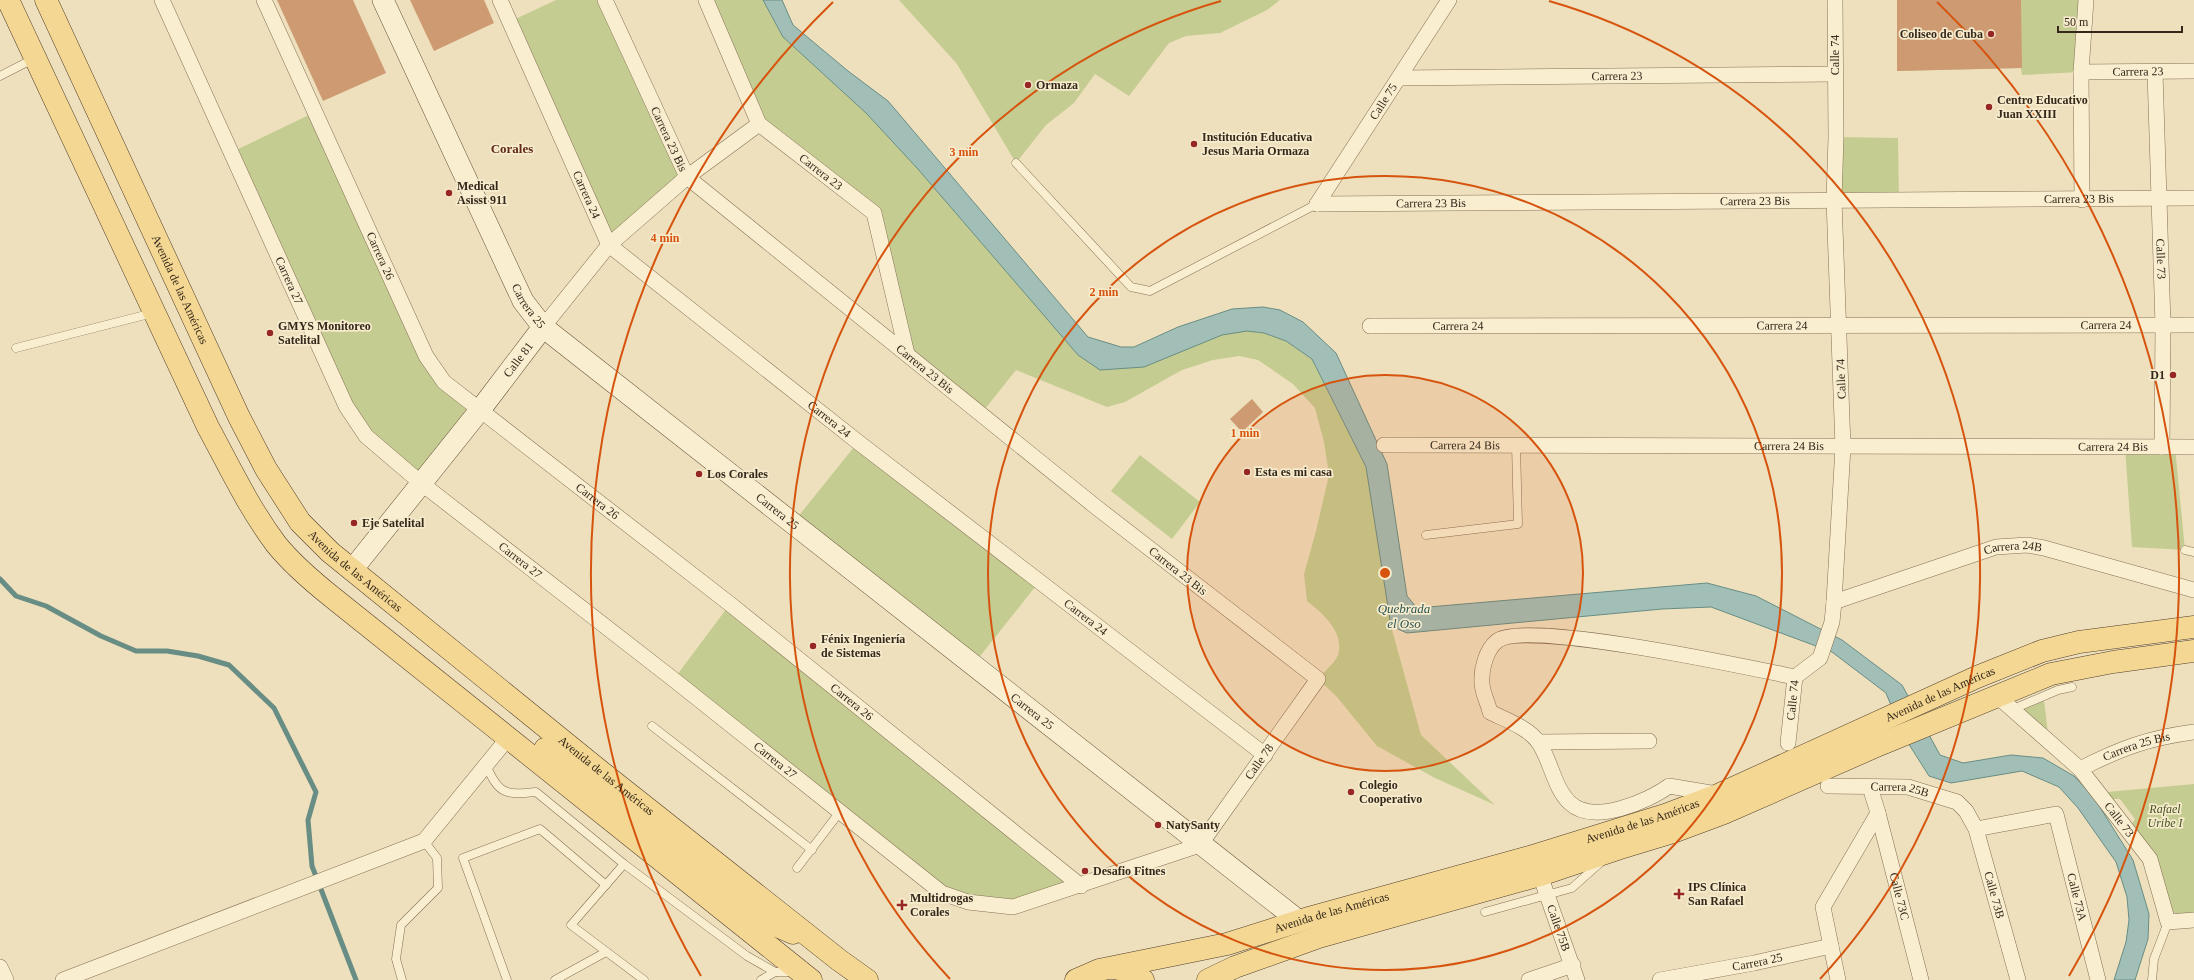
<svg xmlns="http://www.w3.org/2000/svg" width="2194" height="980" viewBox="0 0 2194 980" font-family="Georgia,serif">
	<rect width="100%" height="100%" fill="#eee0bd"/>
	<g fill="#c4cc91">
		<polygon points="556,0 605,0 687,177 609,245 509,22"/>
		<path d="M 706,0 L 763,0 L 783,37 L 866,113 L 917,168 L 1078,355 L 1247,331 L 1264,333 L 1286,341 L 1312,359 L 1366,467 L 1391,626 L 1421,735 L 1495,805 L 1435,778 L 1377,746 L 1337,697 L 1318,679 C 1323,672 1335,663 1338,655 C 1345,632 1322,613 1307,601 L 1304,574 L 1316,531 L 1329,475 L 1324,442 L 1315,408 L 1293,384 L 1258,360 L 1239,356 L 1213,360 L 1182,370 L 1125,402 L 1107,407 L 1016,370 L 981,414 L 907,354 L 874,213 L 759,124 Z"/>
		<polygon points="899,0 1280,0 1267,10 1220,33 1186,36 1169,43 1129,96 1095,74 1074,103 1046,125 1016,163 957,64"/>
		<polygon points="1897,0 2086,0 2081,72 2022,75 2021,68 1897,71"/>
		<polygon points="315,112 426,356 480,410 421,483 366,436 230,153"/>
		<polygon points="1836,137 1898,138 1899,199 1835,200"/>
		<polygon points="858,442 1039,582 973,665 793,523"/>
		<polygon points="2125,447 2175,447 2185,550 2132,547"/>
		<polygon points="1140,455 1200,502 1172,539 1111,491"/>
		<polygon points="730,604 1081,886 1013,907 965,901 674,679"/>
		<polygon points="2044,700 2048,733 2022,710"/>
		<polygon points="2194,784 2194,914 2179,916 2171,910 2132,824 2135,819 2120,799 2113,799 2107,792"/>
	</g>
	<polygon fill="#a1bfb7" stroke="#688d84" points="763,0 782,0 793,25 848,71 888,101 1088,337 1121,347 1134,347 1178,327 1232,309 1263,307 1280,310 1303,322 1336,353 1387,464 1407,596 1417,608 1707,583 1756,596 1842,640 1902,685 1940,755 1963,763 2011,755 2043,758 2074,776 2093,796 2133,860 2149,914 2148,939 2135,980 2114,980 2126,942 2129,920 2127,897 2116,862 2078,808 2059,787 2022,771 1951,783 1929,776 1903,735 1886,693 1832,652 1711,607 1662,609 1407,633 1391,626 1366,467 1312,359 1286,341 1264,333 1247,331 1222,335 1144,367 1100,370 1078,355 917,168 866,113 783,37"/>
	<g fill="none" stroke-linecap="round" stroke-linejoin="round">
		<polyline stroke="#688d84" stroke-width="5" points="0,579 16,596 46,606 101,636 136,651 167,651 198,656 229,665 274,708 316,792 308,820 312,866 356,980"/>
	</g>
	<g fill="#cd9a71">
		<polygon points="277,0 353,0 386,73 323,101"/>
		<polygon points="410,0 484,0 494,23 434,51"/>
		<polygon points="1897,0 2021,0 2022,68 1897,71"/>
		<polygon points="1252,399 1263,412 1242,432 1230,419"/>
	</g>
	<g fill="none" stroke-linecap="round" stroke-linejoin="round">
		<defs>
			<g id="lane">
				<polyline points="0,76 35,58"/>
				<polyline points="1016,163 1131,287 1150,291 1317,204"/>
				<polyline points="16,348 153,313"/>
				<polyline points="1426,535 1518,524 1516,445"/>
				<polyline points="2185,550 2194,552"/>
				<polyline points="2011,710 2058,690 2072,687"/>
				<polyline points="652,726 812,850"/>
				<path d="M 486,765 C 499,795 506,795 536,792 L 624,864 L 747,956 L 775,972 L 793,972"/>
				<polyline points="624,864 571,925 644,980"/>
				<polyline points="797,868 839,813"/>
				<polyline points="1485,912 1572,888 1601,862"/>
				<polyline points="402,980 396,959 401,925 438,888 437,858 424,841"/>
				<polyline points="507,980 463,858 540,829 606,885"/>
				<polyline points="555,980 606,952"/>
				<polyline points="761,980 775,972"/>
				<polyline points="2152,980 2154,959 2168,922"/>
			</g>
			<g id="street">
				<path id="s1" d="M 162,0 L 346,406 L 366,436 L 421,483 L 673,679 L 942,893 L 968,902 L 1013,907 L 1200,845 L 1318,679 L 1096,507 L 687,177 L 605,0"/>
				<path id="s2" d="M 264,0 L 426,356 L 444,382 L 730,604 L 1081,886"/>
				<path id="s3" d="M 500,0 L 609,245 L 858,442 L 1265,755"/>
				<path id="s4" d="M 706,0 L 759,124 L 874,213 L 907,354"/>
				<path id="s5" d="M 2081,72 L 2194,71"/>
				<path id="s6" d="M 2155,72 L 2163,325 L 2162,447"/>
				<path id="s7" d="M 1400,78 L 1835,74"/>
				<polyline points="2082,200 2081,72 2086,0"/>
				<path id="s8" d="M 1317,204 L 2194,198"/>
				<path id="s9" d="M 1317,204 L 1449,0"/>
				<path id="s10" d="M 1370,326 L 2194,325"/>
				<polyline points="543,327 609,245 687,177 759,124"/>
				<path id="s11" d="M 1384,445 L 2194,447"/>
				<path id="s12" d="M 1834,602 L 1996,547 L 2027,545 L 2044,548 L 2194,590"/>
				<path id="s13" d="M 1996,695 L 2080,769 L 2150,859 L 2168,922 L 2194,920"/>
				<polyline points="1539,742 1649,741"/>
				<path id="s14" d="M 1788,743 L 1795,677 L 1820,658 L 1832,622 L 1834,602 L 1843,447 L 1834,200 L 1836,137 L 1835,0"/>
				<path id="s15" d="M 2080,769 C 2121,748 2149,738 2194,732"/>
				<path id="s16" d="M 1828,786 L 1908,787 L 1957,802 L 1966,811 L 1976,829 L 2018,980"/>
				<path d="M 1717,794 L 1669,786 C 1647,802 1593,825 1570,803 C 1554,788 1551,761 1539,743 C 1529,728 1506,720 1490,712 C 1488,703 1482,692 1482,683 C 1481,669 1486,650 1497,641 C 1524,619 1751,668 1795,677"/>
				<path id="s17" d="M 1878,813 L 1921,980"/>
				<path id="s18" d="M 1976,829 L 2056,814 L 2098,980"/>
				<path id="s19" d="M 1540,875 L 1577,980"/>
				<polyline points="0,967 6,980"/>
				<polyline points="63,980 424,841 508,738"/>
				<polyline points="1529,980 1573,965"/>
				<path id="s20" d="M 1660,980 L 1754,963 L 1831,946"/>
				<polyline points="1838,980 1823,907 1878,813 1870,787"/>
			</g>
			<g id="secondary">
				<path id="s21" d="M 383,0 L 523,301 L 543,327 L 1299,921"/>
				<path id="s22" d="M 352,570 L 480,410 L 543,327"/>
			</g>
			<g id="primary">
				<path d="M 8,0 L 208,427 C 229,466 249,508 276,544 C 292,564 312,581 332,597 L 811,980"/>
				<path id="s23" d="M 46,0 L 239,417 L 266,469 L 300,522 L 330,552 L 600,771 L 839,960 L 867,980"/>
				<polyline points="545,749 761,919 793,933"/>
				<polyline points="1113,968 1125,970 1143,980"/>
				<path id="s24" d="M 1076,980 L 1099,970 L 1227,944 L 1312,917 L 1533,856 L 1665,815 L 1718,795 L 1977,677 L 2042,651 L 2079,642 L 2194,627"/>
				<polyline points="1208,980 1235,967 1319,937 1540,875 1617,849 1673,832 1724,813 1881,744 2051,674 2113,662 2194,651"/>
			</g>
		</defs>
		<use href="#lane" stroke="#867056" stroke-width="9"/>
		<use href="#street" stroke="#867056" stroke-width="16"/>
		<use href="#secondary" stroke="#675139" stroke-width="22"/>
		<use href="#primary" stroke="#533e2b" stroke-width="23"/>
		<use href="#lane" stroke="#f9eed0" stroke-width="8"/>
		<use href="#street" stroke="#f9eed0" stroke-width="15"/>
		<use href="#secondary" stroke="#f9eed0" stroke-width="21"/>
		<use href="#primary" stroke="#f3d792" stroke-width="22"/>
	</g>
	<circle cx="1385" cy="573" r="198" fill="#d6540e" fill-opacity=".12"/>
	<g fill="none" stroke="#d6540e" stroke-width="2">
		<circle cx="1385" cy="573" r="198"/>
		<circle cx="1385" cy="573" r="397"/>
		<path d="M950 979A595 595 0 0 1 1221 1M1549 1A595 595 0 0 1 1820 979"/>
		<path d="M701 976A794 794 0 0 1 833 2M1937 2A794 794 0 0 1 2069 976"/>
	</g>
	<g fill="#962725" stroke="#f6ebcc" stroke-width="1.5">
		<circle cx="1991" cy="34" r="4"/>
		<circle cx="1028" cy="85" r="4"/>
		<circle cx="1989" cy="107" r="4"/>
		<circle cx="1194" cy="144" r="4"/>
		<circle cx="449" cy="193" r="4"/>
		<circle cx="270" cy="333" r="4"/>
		<circle cx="2173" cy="375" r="4"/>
		<circle cx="1247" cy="472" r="4"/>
		<circle cx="699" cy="474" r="4"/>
		<circle cx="354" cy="523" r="4"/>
		<circle cx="813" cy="646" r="4"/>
		<circle cx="1351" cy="792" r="4"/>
		<circle cx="1158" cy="825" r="4"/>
		<circle cx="1085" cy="871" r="4"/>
		<path d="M1677 888h4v4h4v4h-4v4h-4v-4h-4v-4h4z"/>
		<path d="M900 899h4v4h4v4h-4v4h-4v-4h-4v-4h4z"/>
	</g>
	<g text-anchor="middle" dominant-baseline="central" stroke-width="3.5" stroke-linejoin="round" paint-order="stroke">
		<g font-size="12" font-weight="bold" fill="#35281b" stroke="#f6ebcc" text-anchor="start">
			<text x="1983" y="34" text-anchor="end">Coliseo de Cuba</text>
			<text x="1036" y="85">Ormaza</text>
			<text x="1997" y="100">Centro Educativo<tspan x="1997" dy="14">Juan XXIII</tspan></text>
			<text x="1202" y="137">Institución Educativa<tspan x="1202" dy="14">Jesus Maria Ormaza</tspan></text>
			<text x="457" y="186">Medical<tspan x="457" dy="14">Asisst 911</tspan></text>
			<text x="278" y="326">GMYS Monitoreo<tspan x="278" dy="14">Satelital</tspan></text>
			<text x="2165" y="375" text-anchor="end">D1</text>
			<text x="1255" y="472">Esta es mi casa</text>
			<text x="707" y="474">Los Corales</text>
			<text x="362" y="523">Eje Satelital</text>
			<text x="821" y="639">Fénix Ingeniería<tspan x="821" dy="14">de Sistemas</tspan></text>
			<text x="1359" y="785">Colegio<tspan x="1359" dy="14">Cooperativo</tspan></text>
			<text x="1166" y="825">NatySanty</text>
			<text x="1093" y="871">Desafio Fitnes</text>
			<text x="1688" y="887">IPS Clínica<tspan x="1688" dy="14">San Rafael</tspan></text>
			<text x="910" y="898">Multidrogas<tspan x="910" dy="14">Corales</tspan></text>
		</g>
		<g font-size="12" fill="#35281b" stroke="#f6ebcc">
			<text transform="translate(1835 55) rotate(-90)">Calle 74</text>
			<text stroke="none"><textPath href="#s5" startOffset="57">Carrera 23</textPath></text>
			<text stroke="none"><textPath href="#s7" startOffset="217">Carrera 23</textPath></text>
			<text stroke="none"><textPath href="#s9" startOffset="122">Calle 75</textPath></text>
			<text transform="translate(669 139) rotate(65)">Carrera 23 Bis</text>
			<text stroke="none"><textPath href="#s4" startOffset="213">Carrera 23</textPath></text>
			<text stroke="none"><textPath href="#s3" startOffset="213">Carrera 24</textPath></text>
			<text stroke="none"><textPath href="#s8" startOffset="762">Carrera 23 Bis</textPath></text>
			<text stroke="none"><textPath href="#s8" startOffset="438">Carrera 23 Bis</textPath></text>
			<text stroke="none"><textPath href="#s8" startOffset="114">Carrera 23 Bis</textPath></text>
			<text stroke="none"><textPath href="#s2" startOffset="281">Carrera 26</textPath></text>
			<text stroke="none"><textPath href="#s6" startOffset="187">Calle 73</textPath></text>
			<text stroke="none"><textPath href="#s1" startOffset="308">Carrera 27</textPath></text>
			<text stroke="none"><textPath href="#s23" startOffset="319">Avenida de las Américas</textPath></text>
			<text stroke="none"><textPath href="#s21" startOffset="339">Carrera 25</textPath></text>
			<text stroke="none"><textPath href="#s10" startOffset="736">Carrera 24</textPath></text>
			<text stroke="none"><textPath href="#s10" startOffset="88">Carrera 24</textPath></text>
			<text stroke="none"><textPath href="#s10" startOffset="412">Carrera 24</textPath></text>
			<text stroke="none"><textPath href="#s22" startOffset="268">Calle 81</textPath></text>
			<text transform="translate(925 369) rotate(39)">Carrera 23 Bis</text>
			<text transform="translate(1841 379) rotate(-92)">Calle 74</text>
			<text stroke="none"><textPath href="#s3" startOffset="549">Carrera 24</textPath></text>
			<text stroke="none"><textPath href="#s11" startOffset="81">Carrera 24 Bis</textPath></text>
			<text stroke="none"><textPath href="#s11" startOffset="405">Carrera 24 Bis</textPath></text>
			<text stroke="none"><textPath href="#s11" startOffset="729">Carrera 24 Bis</textPath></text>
			<text stroke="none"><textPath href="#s2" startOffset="617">Carrera 26</textPath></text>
			<text stroke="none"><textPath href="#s21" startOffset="663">Carrera 25</textPath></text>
			<text stroke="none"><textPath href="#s12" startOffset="188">Carrera 24B</textPath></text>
			<text stroke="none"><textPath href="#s1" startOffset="680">Carrera 27</textPath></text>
			<text stroke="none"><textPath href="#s23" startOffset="655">Avenida de las Américas</textPath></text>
			<text transform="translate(1178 571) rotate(38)">Carrera 23 Bis</text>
			<text stroke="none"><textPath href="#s3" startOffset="873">Carrera 24</textPath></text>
			<text stroke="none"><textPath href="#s24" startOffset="913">Avenida de las Américas</textPath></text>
			<text stroke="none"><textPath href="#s14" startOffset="43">Calle 74</textPath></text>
			<text stroke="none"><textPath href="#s2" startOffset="941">Carrera 26</textPath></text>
			<text stroke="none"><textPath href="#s21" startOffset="987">Carrera 25</textPath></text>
			<text stroke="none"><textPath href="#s15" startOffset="61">Carrera 25 Bis</textPath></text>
			<text stroke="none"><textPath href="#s1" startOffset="1004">Carrera 27</textPath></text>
			<text stroke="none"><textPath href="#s1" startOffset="1589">Calle 78</textPath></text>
			<text stroke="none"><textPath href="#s23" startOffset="979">Avenida de las Américas</textPath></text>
			<text stroke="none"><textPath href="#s16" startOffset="72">Carrera 25B</textPath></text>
			<text stroke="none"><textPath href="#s13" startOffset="176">Calle 73</textPath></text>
			<text stroke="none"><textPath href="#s24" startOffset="589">Avenida de las Américas</textPath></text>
			<text stroke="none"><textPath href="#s16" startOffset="233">Calle 73B</textPath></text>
			<text stroke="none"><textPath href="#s17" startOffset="86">Calle 73C</textPath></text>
			<text stroke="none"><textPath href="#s18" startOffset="167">Calle 73A</textPath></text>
			<text stroke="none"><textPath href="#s24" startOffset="265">Avenida de las Américas</textPath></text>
			<text stroke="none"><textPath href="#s19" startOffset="56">Calle 75B</textPath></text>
			<text stroke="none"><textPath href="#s20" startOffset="99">Carrera 25</textPath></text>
		</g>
		<g font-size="12" font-style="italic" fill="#445221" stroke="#f6ebcc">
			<text x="2165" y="809">Rafael<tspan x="2165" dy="14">Uribe I</tspan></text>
		</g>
		<g font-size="13" font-weight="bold" fill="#622a1a" stroke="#f6ebcc">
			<text x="512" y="148">Corales</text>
		</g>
		<g font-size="13" font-style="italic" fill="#2a5553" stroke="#f6ebcc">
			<text x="1404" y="608">Quebrada<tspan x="1404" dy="15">el Oso</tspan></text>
		</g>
	</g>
	<circle cx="1385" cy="573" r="6" fill="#d6540e" stroke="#f6ebcc" stroke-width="2"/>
	<g font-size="12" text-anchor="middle" font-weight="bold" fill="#d6540e" stroke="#f6ebcc" stroke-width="3.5" stroke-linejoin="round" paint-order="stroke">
		<text x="964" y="156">3 min</text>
		<text x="665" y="242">4 min</text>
		<text x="1104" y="296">2 min</text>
		<text x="1245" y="437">1 min</text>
	</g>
	<path d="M2058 26v6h124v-6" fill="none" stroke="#35281b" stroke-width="2"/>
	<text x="2064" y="26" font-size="12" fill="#35281b" stroke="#f6ebcc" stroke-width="3" paint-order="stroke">50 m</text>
</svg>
